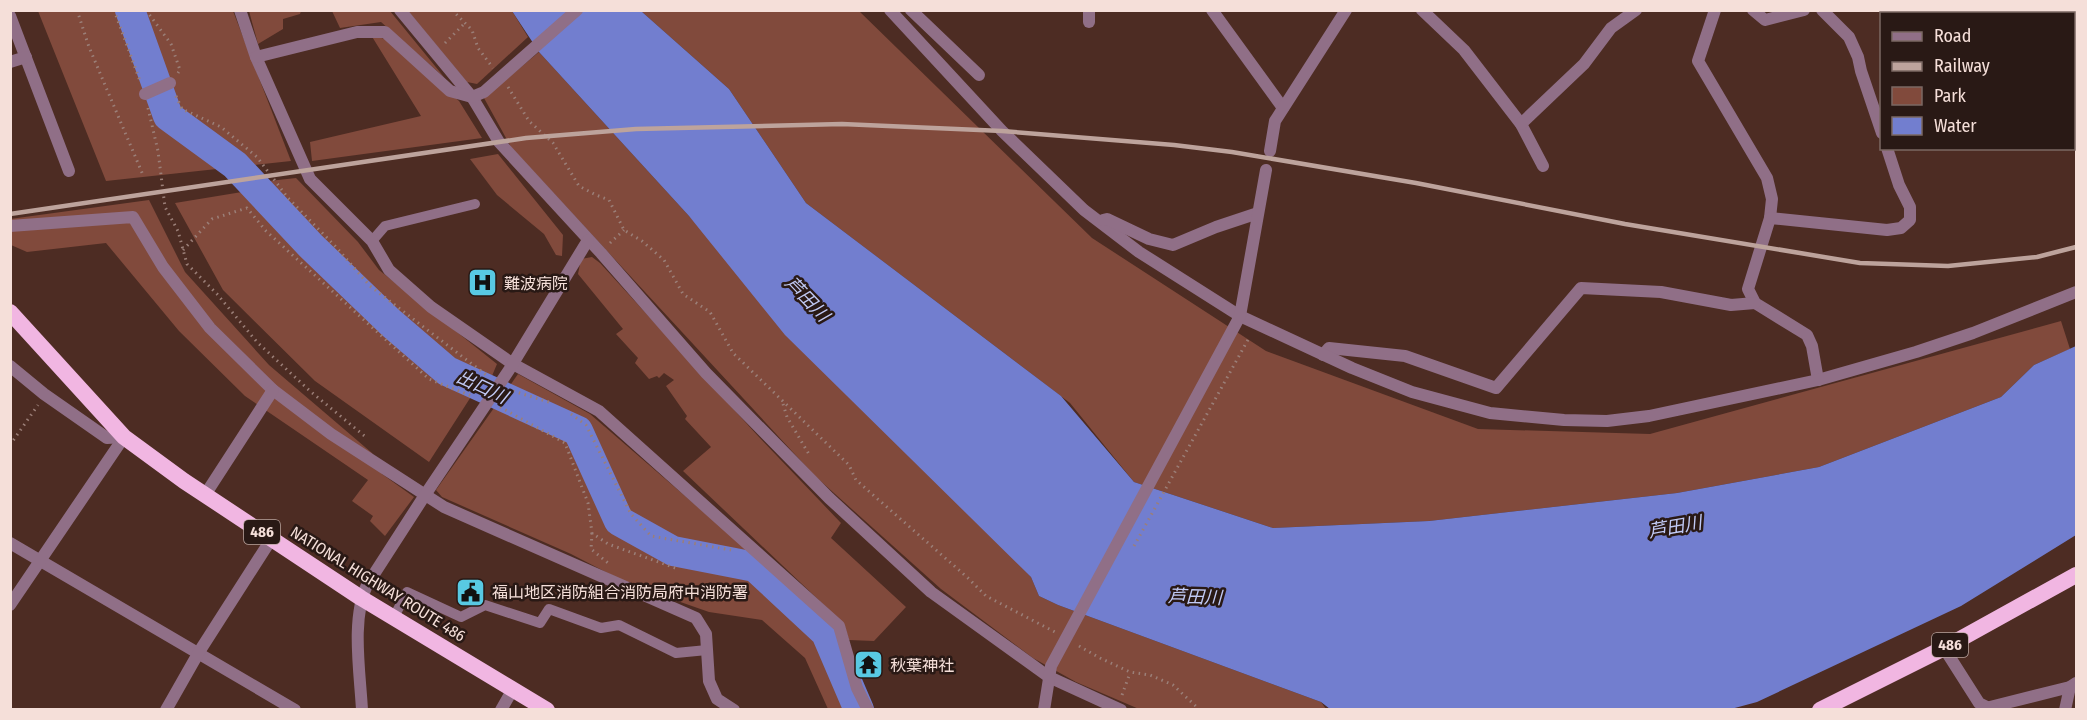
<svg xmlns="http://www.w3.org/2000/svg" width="2087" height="720" viewBox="0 0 2087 720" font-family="'Fira Sans Condensed','Noto Sans JP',sans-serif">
	<rect width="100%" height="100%" fill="#4d2c23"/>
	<g fill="#814a3c">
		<polygon points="38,11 233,11 291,161 106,181"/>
		<polygon points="249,11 301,11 300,14 283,19 283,29 258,44"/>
		<polygon points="332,11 390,11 444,77 381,22 340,28"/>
		<polygon points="408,11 512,11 528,37 477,84 467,82"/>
		<polygon points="641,11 859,11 1092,238 1266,351 1478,429 1650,434 2061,321 2070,349 2034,365 2001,397 1819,467 1677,493 1429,521 1273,528 1134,482 1070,403 806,203 729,89"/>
		<polygon points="371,35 385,39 459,101 482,138 312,161 310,142 421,116"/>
		<polygon points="539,52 689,216 1031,577 1039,596 1058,605 1321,702 1326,709 1139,709 1076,682 1033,658 941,589 815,476 511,147 484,98"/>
		<polygon points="498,154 563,235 562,256 556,255 544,234 497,195 470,159"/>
		<polygon points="296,178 358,242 379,270 497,364 489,383 447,362 382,305 260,182"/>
		<polygon points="248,191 389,335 474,392 429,462 315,381 223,290 175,203"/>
		<polygon points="149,200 185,272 269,365 372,453 382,474 414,497 385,536 370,521 373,516 352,501 368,480 245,396 179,331 106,243 27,252 11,245 10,219"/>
		<polygon points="592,257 600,263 758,436 841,523 831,538 906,607 874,641 849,640 844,624 683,471 711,447 685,419 687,416 666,386 674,380 664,373 659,378 657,376 649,379 635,363 638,358 616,334 623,329 578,274 581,259"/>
		<polygon points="518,374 590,414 736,540 834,628 863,709 828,709 805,658 762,620 709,612 629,584 571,554 442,497 436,490"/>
	</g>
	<polygon fill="#727ecf" points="512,11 641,11 729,89 806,203 1061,396 1134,482 1273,528 1429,521 1677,493 1819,467 2001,397 2034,365 2076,346 2076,535 1961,606 1757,702 1731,709 1330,709 1321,702 1058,605 1039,596 1031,577 785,335 689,216 539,52"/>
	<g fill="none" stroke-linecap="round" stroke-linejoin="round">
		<polyline stroke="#727ecf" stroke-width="30" points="130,10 168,116 235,165 311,246 391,323 447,371 578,431 619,521 673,551 755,567 826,633 859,710"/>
		<g stroke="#9b7f78" stroke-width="3" stroke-dasharray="1.5 4.5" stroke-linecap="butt">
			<polyline points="77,10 89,47 143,175"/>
			<polyline points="114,10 140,81"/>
			<polyline points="146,10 171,44 180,70 178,73"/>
			<polyline points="452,10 472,30 478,48 493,68"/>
			<polyline points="445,43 465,23"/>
			<polyline points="508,87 529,121 553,143 579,186 596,195 609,200 624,230 642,241 664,260 683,294 710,312 733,353 849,465 856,480 968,578 986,596 1055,632"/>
			<polyline points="176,96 182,109 221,127 257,157 288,198 336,247 370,286 489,377"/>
			<polyline points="148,108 158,151 165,207 178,231 187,264 217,294 257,342 310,391 367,438"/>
			<polyline points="610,243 624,230"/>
			<polyline points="183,250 212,219 247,208 266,231 429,379 474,397"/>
			<polyline points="513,391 552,403"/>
			<polyline points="783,404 787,417 810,456"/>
			<polyline points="500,407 565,443 588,503 592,533 608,544 678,569"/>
			<polyline points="571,414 586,425 631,514 651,536 731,550"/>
			<polyline points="10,445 38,405"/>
			<polyline points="592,533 591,549 608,563"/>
			<polyline points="1134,546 1250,336"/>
			<polyline points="1079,646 1100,658 1130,672 1150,675 1173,685 1200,710"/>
			<polyline points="1122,695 1130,673"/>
		</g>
		<g stroke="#906f87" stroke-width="10">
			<polyline points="1953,10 1955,14"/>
			<polyline points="2047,10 2050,14"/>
			<polyline points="2074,40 2076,43"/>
			<polyline points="2074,115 2076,115"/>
			<polyline points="372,241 385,226 475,204"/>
			<polyline points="394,617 407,592 461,617 485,605 540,623 549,609 601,628 619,625 676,653 707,650"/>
		</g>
		<g stroke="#906f87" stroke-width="12">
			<polyline points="240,10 256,57 310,179 372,241 389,270 431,307 513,364 599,411 839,626 857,688 868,710"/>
			<polyline points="400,10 472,97 499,142 601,253 706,373 829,498 931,592 1049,677 1121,710"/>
			<polyline points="890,10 1002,131 1084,210 1139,252 1240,316"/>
			<polyline points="911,10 979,75"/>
			<polyline points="1089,10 1089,22"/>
			<polyline points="1212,10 1283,108"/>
			<polyline points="1422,10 1464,50 1521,124 1543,166"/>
			<polyline points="1715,10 1698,61 1767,178 1772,199 1770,218 1748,289 1755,303 1807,335 1812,346 1818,380"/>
			<polyline points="1753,10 1765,20 1804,10"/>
			<polyline points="1822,10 1849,37 1858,57 1861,71 1882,133"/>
			<polyline points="10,16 69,171"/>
			<polyline points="256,57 357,32 385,32 450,91 472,97 484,92 577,10"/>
			<polyline points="10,62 26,57"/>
			<polyline points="145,94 170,83"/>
			<polyline points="1521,124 1584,64 1611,28 1636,10"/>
			<polyline points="1770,218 1887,230 1901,228 1910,220 1910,207 1899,185 1887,148"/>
			<polyline points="1103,220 1107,219 1149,239 1173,245 1216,227 1258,213"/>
			<polyline points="10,226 133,217 163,267 210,328 273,390 331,434 444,507 696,618 706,634 709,681 717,699 734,710"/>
			<polyline points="1323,355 1329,348 1405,356 1496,388 1581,288 1661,292 1731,305 1755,303"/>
			<polyline points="10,366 44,394 107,438 124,437"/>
			<polyline points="205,495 273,390"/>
			<polyline points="10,543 295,710"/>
			<polyline points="10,605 124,437"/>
			<polyline points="1982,709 2070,687 2076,683"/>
			<path d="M 362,710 C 360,672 351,619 367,585 L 425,495 L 509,370 L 588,240"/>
			<polyline points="501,710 513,689"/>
			<polyline points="2065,710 2070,687"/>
		</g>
		<g stroke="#906f87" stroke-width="12">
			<polyline points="1270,151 1275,121 1346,10"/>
			<polyline points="1240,316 1352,368 1412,392 1490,413 1564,420 1607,421 1649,416 1818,380 1916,352 1973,333 2076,292"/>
			<polyline points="1944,648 1979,703 1993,710"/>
			<polyline points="166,710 199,652 272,538"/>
			<polyline points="1044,710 1051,666 1240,316 1266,170"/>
		</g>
		<g stroke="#f1b6e2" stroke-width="16">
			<polyline points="10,312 124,437 184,481 361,598 547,710"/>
			<polyline points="1820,710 1944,648 2076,575"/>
		</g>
		<polyline stroke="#bda39c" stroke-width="4.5" points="10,214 526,138 636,129 842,124 1002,131 1174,145 1232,152 1416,183 1625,224 1860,263 1948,266 2037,257 2076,247"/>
	</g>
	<defs>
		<symbol id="hospital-square" viewBox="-11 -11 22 22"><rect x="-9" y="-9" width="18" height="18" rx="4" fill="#58c9e3" stroke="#291915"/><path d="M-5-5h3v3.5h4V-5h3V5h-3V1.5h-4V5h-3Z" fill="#111"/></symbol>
		<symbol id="civic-square" viewBox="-11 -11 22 22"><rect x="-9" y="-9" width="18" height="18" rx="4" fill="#58c9e3" stroke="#291915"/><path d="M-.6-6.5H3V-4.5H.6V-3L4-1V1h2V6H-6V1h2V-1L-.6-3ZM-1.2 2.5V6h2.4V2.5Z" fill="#111"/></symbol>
		<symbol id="temple-square" viewBox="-11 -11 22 22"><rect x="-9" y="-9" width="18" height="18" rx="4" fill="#58c9e3" stroke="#291915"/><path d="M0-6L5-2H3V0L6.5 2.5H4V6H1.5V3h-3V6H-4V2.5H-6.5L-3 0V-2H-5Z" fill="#111"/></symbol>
	</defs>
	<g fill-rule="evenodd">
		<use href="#hospital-square" x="466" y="266" width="33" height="33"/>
		<use href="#civic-square" x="454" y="576" width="33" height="33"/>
		<use href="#temple-square" x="852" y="648" width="33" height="33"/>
	</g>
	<g text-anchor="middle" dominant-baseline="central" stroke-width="5" stroke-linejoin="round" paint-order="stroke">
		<g fill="#291915" stroke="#b8a49e" stroke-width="1.5">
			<rect x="244" y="520" width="36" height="24" rx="4.5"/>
			<rect x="1932" y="633" width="36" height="24" rx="4.5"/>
		</g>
		<g font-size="15" font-weight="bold" fill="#f5dfd9">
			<text x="262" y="532">486</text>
			<text x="1950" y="645">486</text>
		</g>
		<g font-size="16" fill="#f5dfd9" stroke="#291915" text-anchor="start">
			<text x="504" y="283">難波病院</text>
			<text x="492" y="592">福山地区消防組合消防局府中消防署</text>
			<text x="890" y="665">秋葉神社</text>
		</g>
		<g font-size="16" fill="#f5dfd9" stroke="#291915">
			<text transform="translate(378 584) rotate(32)">NATIONAL HIGHWAY ROUTE 486</text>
		</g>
		<g font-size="18" font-style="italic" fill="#c1caf5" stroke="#291915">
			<text transform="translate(807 299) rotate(46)">芦田川</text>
			<text transform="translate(482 387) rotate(25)">出口川</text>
			<text transform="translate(1675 527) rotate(-10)">芦田川</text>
			<text transform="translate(1195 597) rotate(2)">芦田川</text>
		</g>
	</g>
	<rect width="2087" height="720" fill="none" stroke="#f5dfd9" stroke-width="24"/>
	<rect x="1880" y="12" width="195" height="138" fill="#291915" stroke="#7b6863" stroke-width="1.5"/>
	<rect x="1892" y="32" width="30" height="9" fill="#906f87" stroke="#7b6863" stroke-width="1.5"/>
	<text x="1934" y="42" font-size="18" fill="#f5dfd9">Road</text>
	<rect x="1892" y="62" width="30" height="9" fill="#bda39c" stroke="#7b6863" stroke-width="1.5"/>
	<text x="1934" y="72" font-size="18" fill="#f5dfd9">Railway</text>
	<rect x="1892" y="87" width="30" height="18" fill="#814a3c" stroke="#7b6863" stroke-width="1.5"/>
	<text x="1934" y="102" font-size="18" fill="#f5dfd9">Park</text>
	<rect x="1892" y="117" width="30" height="18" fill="#727ecf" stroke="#7b6863" stroke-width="1.5"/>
	<text x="1934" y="132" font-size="18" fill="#f5dfd9">Water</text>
</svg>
